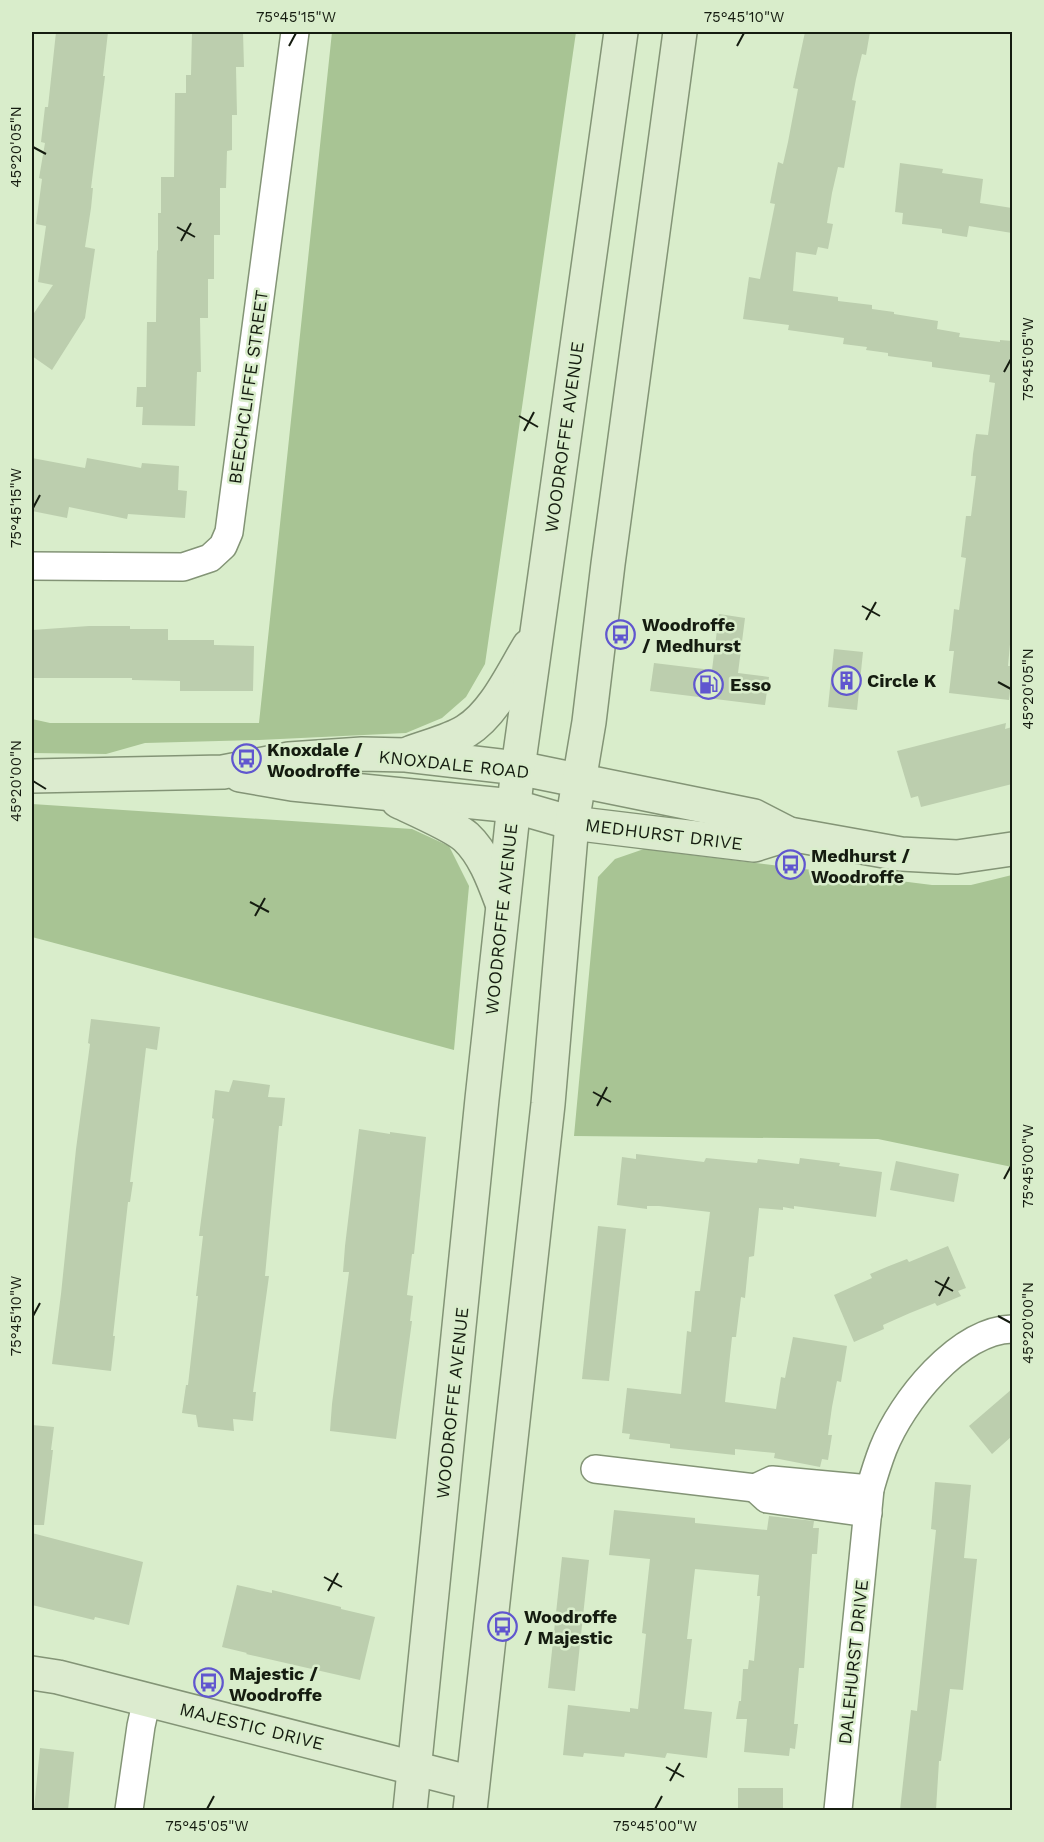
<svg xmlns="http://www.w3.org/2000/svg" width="1044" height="1842" viewBox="0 0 1044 1842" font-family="'Work Sans',sans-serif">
	<rect width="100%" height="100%" fill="#d9edcb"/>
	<g fill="#a8c494">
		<polygon points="332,32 576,32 485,664 466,697 442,718 406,733 259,740 145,743 106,754 32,753 32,719 50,723 259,723"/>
		<polygon points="32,804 412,829 449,846 469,886 454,1050 32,937"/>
		<polygon points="644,849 932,885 971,885 1012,875 1012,1167 878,1139 574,1136 598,877 615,859"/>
	</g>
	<g fill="#bcceae">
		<polygon points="56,32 108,32 103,76 105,76 91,188 93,188 91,208 85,247 95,249 85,318 52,370 32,356 32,316 53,285 38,282 46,226 36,224 42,179 39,178 45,143 41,142 45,107 48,107"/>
		<polygon points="192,32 243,32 244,67 236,67 237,115 232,115 232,150 227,151 226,188 220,188 220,235 214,235 214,279 208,279 208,318 200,318 201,372 197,372 195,426 142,425 143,407 136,407 137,387 146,387 147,322 156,322 157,251 158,250 158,213 161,213 161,177 174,177 175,93 186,93 186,75 191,75"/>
		<polygon points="805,32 870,32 866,55 862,54 856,79 852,100 856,101 844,168 838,167 832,193 827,223 833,224 828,249 818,247 816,255 796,252 793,291 838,297 838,301 872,305 872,309 894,312 894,314 938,321 937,329 960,333 959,337 1000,342 1000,340 1012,341 1012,622 1008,666 1012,666 1012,674 1009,700 949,693 954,651 949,651 952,628 954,609 959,610 966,558 961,557 966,516 971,516 976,476 971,476 973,454 976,434 988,435 995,383 989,382 990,375 932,367 932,362 888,356 888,353 866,350 867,347 843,344 844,338 788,330 789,325 743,319 749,277 760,279 775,204 770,203 778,162 783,164 788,142 798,89 793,88"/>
		<polygon points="900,163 943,169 942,173 983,179 980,203 1012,208 1012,233 969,226 967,237 942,233 942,229 902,224 903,213 895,212"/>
		<polygon points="32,458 85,468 87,458 141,468 142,463 179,466 178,490 187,491 185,518 128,514 127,519 69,507 67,518 32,511"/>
		<polygon points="719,614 745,618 738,673 769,677 765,705 650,691 654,663 712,670"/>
		<polygon points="89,626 130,626 130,629 168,629 168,640 214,640 214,645 254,646 253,691 180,691 180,681 132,680 132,678 32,678 32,630"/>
		<polygon points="834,649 863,652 857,710 828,707"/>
		<polygon points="1006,723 1005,729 1012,727 1012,784 921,807 918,796 911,798 897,751"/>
		<polygon points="91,1019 160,1027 157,1050 146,1048 130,1182 133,1182 130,1202 128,1202 113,1336 115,1336 111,1371 52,1364 61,1294 76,1149 90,1044 88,1043"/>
		<polygon points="233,1080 270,1085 268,1097 285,1098 282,1126 279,1126 265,1276 269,1276 253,1392 256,1392 253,1421 233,1419 234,1431 198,1427 196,1415 182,1413 186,1385 188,1385 198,1296 196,1296 203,1236 199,1236 214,1119 212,1118 215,1090 229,1092"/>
		<polygon points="359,1129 390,1134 390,1132 426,1137 414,1254 412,1254 407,1295 413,1296 410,1321 412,1321 396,1439 330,1431 332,1404 349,1272 343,1272 345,1246"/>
		<polygon points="636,1154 704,1162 706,1158 757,1163 758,1159 799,1164 800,1158 840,1163 839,1166 882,1172 876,1217 794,1206 794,1209 783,1207 783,1210 759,1208 754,1256 749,1257 745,1298 741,1297 736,1337 732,1337 725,1402 776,1409 781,1377 785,1378 793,1337 847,1346 841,1382 837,1381 832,1407 828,1435 832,1435 828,1460 822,1459 820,1467 774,1458 775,1453 735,1449 735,1455 670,1448 670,1444 629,1439 630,1434 622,1433 627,1388 681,1394 687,1331 691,1332 695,1291 700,1291 710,1212 659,1206 647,1206 647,1209 617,1205 622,1157 636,1159"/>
		<polygon points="896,1161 959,1174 954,1202 890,1190"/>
		<polygon points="598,1226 626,1229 609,1381 582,1379"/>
		<polygon points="948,1246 966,1288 958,1291 961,1296 937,1306 935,1303 910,1313 883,1325 884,1329 854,1342 834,1295 872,1278 870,1274 889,1266 907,1259 909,1262"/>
		<polygon points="1012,1389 1012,1436 992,1454 969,1426"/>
		<polygon points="32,1425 54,1427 51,1450 53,1450 44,1525 32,1525"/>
		<polygon points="935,1482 971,1485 964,1558 977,1559 963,1690 950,1689 941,1761 939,1761 936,1810 900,1810 911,1710 917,1711 936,1530 931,1529"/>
		<polygon points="614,1510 695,1518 695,1523 767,1530 769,1516 814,1521 813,1528 819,1528 817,1554 812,1554 804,1668 799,1668 794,1724 798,1724 795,1749 790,1748 789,1756 744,1752 747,1719 736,1719 739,1701 741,1701 743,1669 748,1669 749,1660 754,1661 760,1596 757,1596 759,1575 695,1569 687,1639 692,1639 684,1709 712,1712 707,1758 667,1753 665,1758 625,1753 624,1757 584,1753 583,1757 563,1755 568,1705 630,1712 630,1708 638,1709 646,1634 642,1633 650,1559 609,1555"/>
		<polygon points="32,1533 143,1562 129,1625 95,1617 94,1620 32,1605"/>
		<polygon points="562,1557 589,1560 575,1691 548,1688"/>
		<polygon points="237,1585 272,1593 272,1590 341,1607 341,1609 375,1617 360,1680 246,1654 247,1653 222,1647"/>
		<polygon points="40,1748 74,1752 68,1810 34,1809"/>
		<polygon points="738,1788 783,1788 783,1809 738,1810"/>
	</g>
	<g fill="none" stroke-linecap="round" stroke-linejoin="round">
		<defs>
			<g id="street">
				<polyline points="32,566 183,567 210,558 223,546 229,532 295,32"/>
				<polyline points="595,1469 755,1488"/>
				<polyline points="868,1513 767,1499 755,1488 772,1480 870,1489"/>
				<polyline points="129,1810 141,1726 147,1699"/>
				<path d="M 838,1810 L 870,1489 C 874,1475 878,1462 883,1449 C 902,1401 958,1331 1012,1329"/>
			</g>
			<g id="secondary">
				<path d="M 410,753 C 428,746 450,741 466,731 C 494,714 512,674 529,646"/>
				<polyline points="240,775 292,784 513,806 572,823 754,845 789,834"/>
				<polyline points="32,776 223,772 289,759 362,754 406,755 518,768 754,816 789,834 901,854 957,857 1012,849"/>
				<path d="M 398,801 C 415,809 454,826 466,837 C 484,854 493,879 502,903"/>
				<polyline points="32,1673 58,1677 472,1783"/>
				<polyline points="410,1810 482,1099 518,768 621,32"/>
				<polyline points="470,1810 548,1104 572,823 589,722 608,564 680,32"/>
			</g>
		</defs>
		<use href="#street" stroke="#839476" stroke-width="30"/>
		<use href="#secondary" stroke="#839476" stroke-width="36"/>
		<use href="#street" stroke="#fff" stroke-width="27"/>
		<use href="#secondary" stroke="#dcebcf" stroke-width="33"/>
	</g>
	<path fill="none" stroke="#151c10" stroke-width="2" d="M 289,46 L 296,33M 737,46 L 744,33M 33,147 L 46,154M 177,227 L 195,237M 181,241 L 191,223M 1004,372 L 1011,359M 519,416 L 538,427M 524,431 L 534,412M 33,508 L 40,495M 862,606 L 880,616M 866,620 L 876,602M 998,682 L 1011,689M 33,781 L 46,789M 250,902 L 269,912M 255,916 L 265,898M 593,1092 L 611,1102M 597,1106 L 607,1087M 1004,1179 L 1011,1166M 935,1281 L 953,1291M 939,1296 L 949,1277M 33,1316 L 40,1303M 998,1316 L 1011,1323M 324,1577 L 342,1587M 328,1591 L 338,1573M 666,1767 L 684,1777M 670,1781 L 680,1763M 207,1809 L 214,1796M 655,1809 L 662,1796"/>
	<defs>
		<symbol id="bus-ring" viewBox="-11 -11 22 22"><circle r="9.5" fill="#d9edcb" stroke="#6056cf" stroke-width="1.5"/><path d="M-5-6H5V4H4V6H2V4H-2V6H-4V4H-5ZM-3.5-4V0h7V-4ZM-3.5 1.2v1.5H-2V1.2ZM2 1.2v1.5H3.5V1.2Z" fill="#6056cf"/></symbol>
		<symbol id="building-ring" viewBox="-11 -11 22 22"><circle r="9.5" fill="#d9edcb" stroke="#6056cf" stroke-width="1.5"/><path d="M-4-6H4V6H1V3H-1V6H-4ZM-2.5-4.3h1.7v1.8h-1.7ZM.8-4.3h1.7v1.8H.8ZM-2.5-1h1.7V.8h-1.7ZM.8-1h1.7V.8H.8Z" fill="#6056cf"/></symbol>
		<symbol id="fuel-ring" viewBox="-11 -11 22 22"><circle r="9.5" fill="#d9edcb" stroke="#6056cf" stroke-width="1.5"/><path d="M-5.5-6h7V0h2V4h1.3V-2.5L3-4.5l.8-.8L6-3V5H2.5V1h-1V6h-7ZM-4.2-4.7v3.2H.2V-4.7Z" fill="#6056cf"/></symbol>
	</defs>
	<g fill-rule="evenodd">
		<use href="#bus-ring" x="604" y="618" width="33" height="33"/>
		<use href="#building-ring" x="830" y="664" width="33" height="33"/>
		<use href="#fuel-ring" x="692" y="668" width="33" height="33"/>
		<use href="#bus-ring" x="230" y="742" width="33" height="33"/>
		<use href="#bus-ring" x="774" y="848" width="33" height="33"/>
		<use href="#bus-ring" x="486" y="1610" width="33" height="33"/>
		<use href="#bus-ring" x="192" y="1666" width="33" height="33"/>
	</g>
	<g text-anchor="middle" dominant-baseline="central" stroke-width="5" stroke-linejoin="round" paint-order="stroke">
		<g font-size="18" fill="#151c10" stroke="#d9edcb">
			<text transform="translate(248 387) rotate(-82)">BEECHCLIFFE STREET</text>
			<text transform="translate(564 437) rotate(-82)">WOODROFFE AVENUE</text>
			<text transform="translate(454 764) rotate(6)">KNOXDALE ROAD</text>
			<text transform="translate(664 834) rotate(7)">MEDHURST DRIVE</text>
			<text transform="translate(501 919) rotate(-84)">WOODROFFE AVENUE</text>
			<text transform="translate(452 1403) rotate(-84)">WOODROFFE AVENUE</text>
			<text transform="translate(853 1662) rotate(-84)">DALEHURST DRIVE</text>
			<text transform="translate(252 1726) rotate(14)">MAJESTIC DRIVE</text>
		</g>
		<g font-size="18" font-weight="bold" fill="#151c10" stroke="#d9edcb" text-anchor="start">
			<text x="642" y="624">Woodroffe<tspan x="642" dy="21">/ Medhurst</tspan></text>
			<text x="867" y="680">Circle K</text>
			<text x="730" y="684">Esso</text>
			<text x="267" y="749">Knoxdale /<tspan x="267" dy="21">Woodroffe</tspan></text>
			<text x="811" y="855">Medhurst /<tspan x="811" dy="21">Woodroffe</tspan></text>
			<text x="524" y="1616">Woodroffe<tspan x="524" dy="21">/ Majestic</tspan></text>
			<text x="229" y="1673">Majestic /<tspan x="229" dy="21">Woodroffe</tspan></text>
		</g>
	</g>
	<rect width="1044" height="1842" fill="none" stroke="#d9edcb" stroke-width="66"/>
	<rect x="33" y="33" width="978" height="1776" fill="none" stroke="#151c10" stroke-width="2"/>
	<g font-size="15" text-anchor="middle" fill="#151c10">
		<text x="296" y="22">75°45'15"W</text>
		<text x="744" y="22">75°45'10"W</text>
		<text transform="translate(16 147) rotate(-90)" y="5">45°20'05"N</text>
		<text transform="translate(1028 359) rotate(-90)" y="5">75°45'05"W</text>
		<text transform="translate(16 508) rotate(-90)" y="5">75°45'15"W</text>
		<text transform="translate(1028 689) rotate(-90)" y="5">45°20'05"N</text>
		<text transform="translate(16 781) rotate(-90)" y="5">45°20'00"N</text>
		<text transform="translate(1028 1166) rotate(-90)" y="5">75°45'00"W</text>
		<text transform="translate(16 1316) rotate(-90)" y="5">75°45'10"W</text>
		<text transform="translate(1028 1323) rotate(-90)" y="5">45°20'00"N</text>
		<text x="207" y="1831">75°45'05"W</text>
		<text x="655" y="1831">75°45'00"W</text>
	</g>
</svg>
